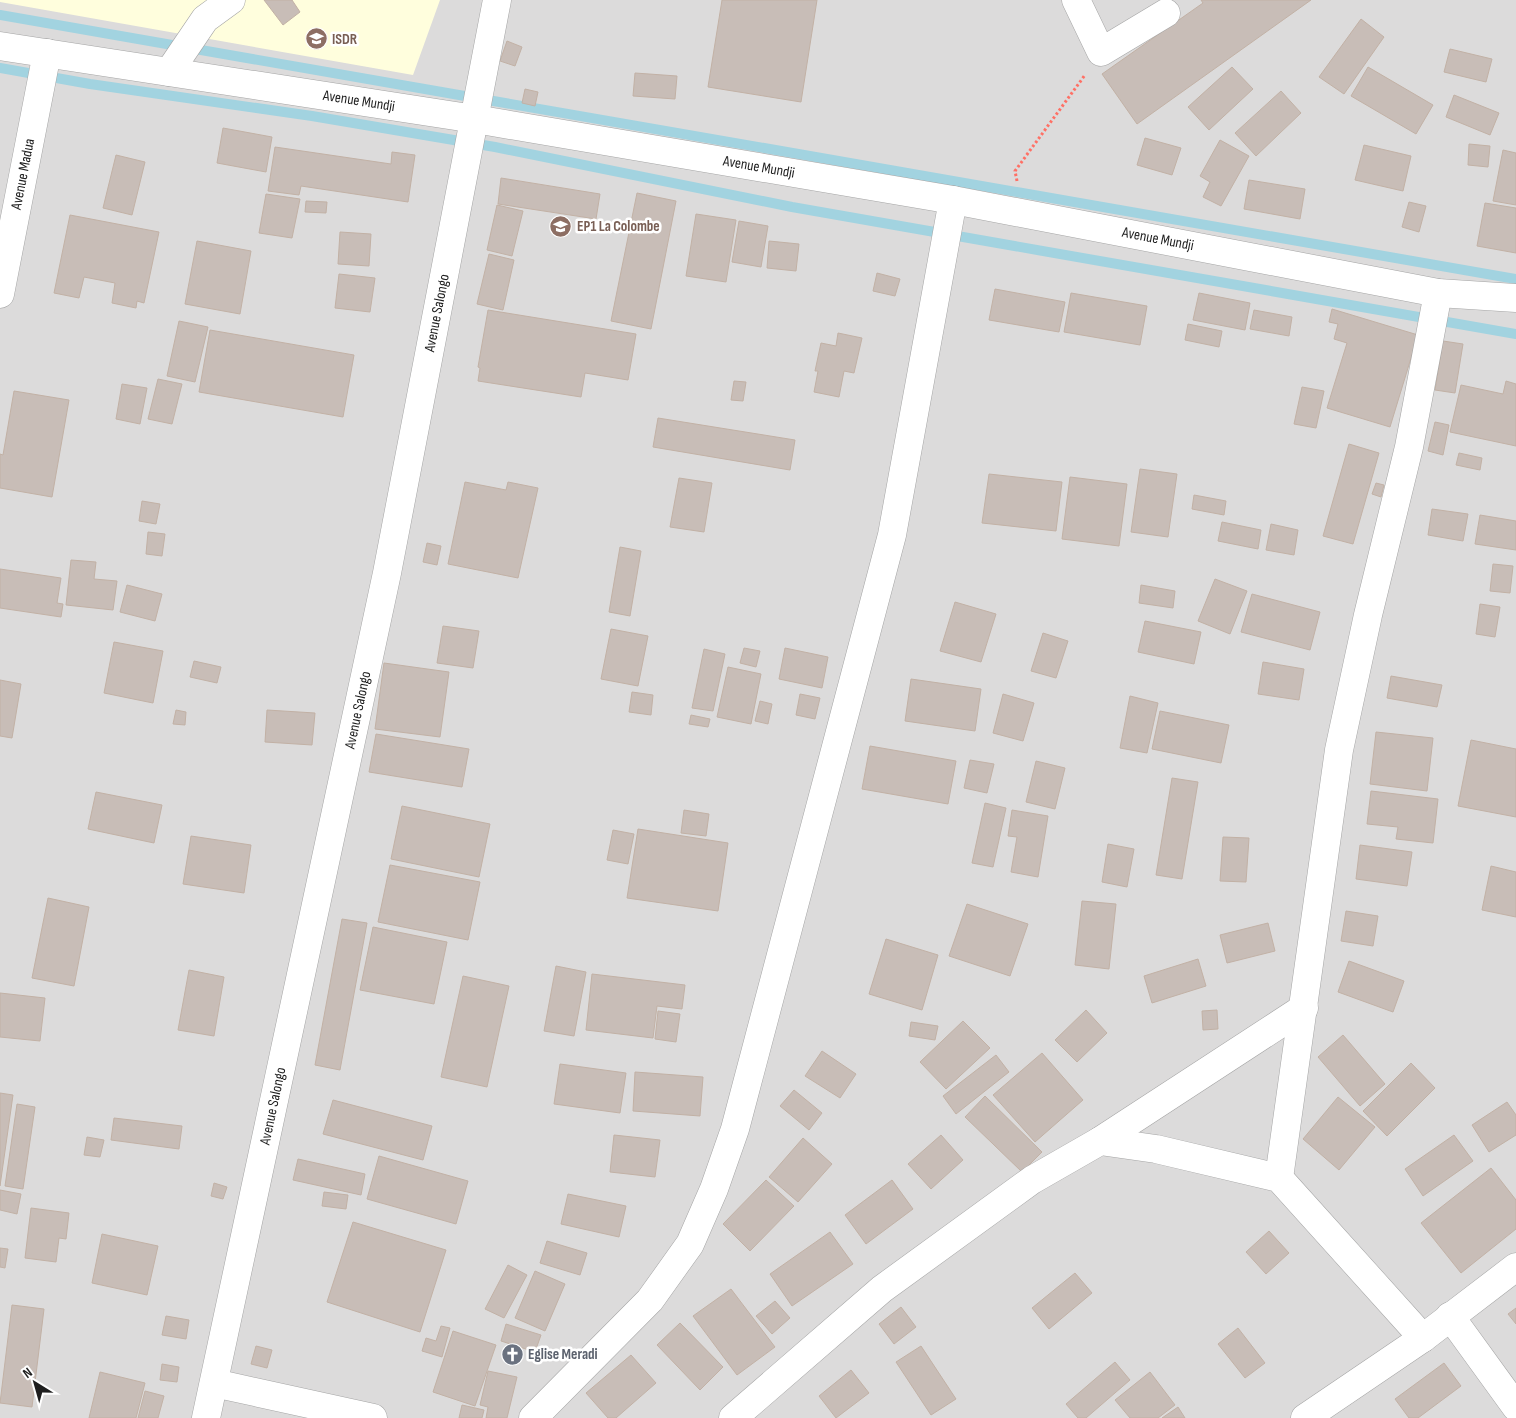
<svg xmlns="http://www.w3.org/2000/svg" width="1516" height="1418" viewBox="0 0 1516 1418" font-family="'Sofia Sans Condensed',sans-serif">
	<rect width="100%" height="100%" fill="#f0ebe4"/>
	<rect fill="#dcdbdb" x="0" y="0" width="1516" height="1418"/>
	<polygon fill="#fffedd" points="0,0 440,0 413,75 0,2"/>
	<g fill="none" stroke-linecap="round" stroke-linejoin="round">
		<g stroke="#a2d3e0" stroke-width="10">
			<polyline points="0,15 1516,279"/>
			<polyline points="0,68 90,84 312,116 495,147 792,207 1516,334"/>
		</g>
	</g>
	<g fill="#c8bdb7" stroke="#c2b1a5">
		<polygon points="264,0 292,0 300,12 283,25"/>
		<polygon points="722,0 817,0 801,102 708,87"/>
		<polygon points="1201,0 1311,0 1137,124 1102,74 1203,3"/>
		<polygon points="1361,19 1384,37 1344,94 1319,77"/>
		<polygon points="507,41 522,47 515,66 500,61"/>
		<polygon points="1450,49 1492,59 1486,82 1444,72"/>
		<polygon points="1232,67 1253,89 1209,130 1188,107"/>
		<polygon points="1368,67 1433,105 1416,134 1351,96"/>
		<polygon points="635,73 677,76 675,99 633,96"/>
		<polygon points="525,89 538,92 535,106 522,103"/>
		<polygon points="1281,91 1301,113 1256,156 1235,133"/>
		<polygon points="1454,95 1499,113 1490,135 1446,117"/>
		<polygon points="223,128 272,137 266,172 217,163"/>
		<polygon points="1145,138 1181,148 1172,175 1137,165"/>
		<polygon points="1220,140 1249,156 1221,206 1203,197 1210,182 1200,176"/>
		<polygon points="1469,144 1490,146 1488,167 1468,165"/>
		<polygon points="1364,145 1411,156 1403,191 1355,180"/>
		<polygon points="275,147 391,164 392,152 415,155 408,202 301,186 299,195 268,191"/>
		<polygon points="1503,150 1516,153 1516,205 1493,201"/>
		<polygon points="116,155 145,162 132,215 103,208"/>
		<polygon points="501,178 600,194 596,219 498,204"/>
		<polygon points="1249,180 1305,189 1300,219 1244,209"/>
		<polygon points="637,193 676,201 651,329 611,321"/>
		<polygon points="266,194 300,199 292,238 259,233"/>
		<polygon points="306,201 327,202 326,213 305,212"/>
		<polygon points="1409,202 1426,206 1419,232 1402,227"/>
		<polygon points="1485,203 1516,208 1516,253 1477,246"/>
		<polygon points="497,205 523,211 512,256 487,250"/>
		<polygon points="696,214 736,220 726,282 686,276"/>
		<polygon points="70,215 159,232 144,303 137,301 136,308 112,303 115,283 84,277 79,298 54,293"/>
		<polygon points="739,221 768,226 761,267 732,262"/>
		<polygon points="340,232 371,234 369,266 338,264"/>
		<polygon points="197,241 251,251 240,314 185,304"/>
		<polygon points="769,241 799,244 796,271 767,268"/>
		<polygon points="489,254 514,260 503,310 477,304"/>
		<polygon points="877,273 900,279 895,296 873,291"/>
		<polygon points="339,274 375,278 370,312 335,308"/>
		<polygon points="995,289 1065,302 1059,332 989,320"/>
		<polygon points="1071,293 1147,306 1140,345 1064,332"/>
		<polygon points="1199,293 1250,303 1245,330 1193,320"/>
		<polygon points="1332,309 1418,335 1390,427 1327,408 1347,343 1334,339 1338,324 1329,322"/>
		<polygon points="488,310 636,334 628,380 585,373 581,397 478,381 480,368 478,367"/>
		<polygon points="1254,310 1292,317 1289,336 1250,329"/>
		<polygon points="179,321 208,327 195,382 167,376"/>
		<polygon points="1188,324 1222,331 1219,347 1185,340"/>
		<polygon points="210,330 354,355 343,417 199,392"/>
		<polygon points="838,333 862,338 854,373 844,371 839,397 814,392 818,371 815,371 821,343 836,346"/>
		<polygon points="1443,341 1463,344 1455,393 1435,390"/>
		<polygon points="158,379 182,384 172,424 148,419"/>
		<polygon points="734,381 746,382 743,401 731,400"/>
		<polygon points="1506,381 1516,384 1516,446 1450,432 1461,385 1503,394"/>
		<polygon points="122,384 147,388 140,424 116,419"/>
		<polygon points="1302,387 1324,391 1316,428 1294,424"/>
		<polygon points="14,391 69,400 52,497 0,488 0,454 3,455"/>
		<polygon points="658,418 795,440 790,470 653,447"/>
		<polygon points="1435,422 1449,425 1443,455 1428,451"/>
		<polygon points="1349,444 1379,453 1353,544 1323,536"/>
		<polygon points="1459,453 1482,458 1480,470 1456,465"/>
		<polygon points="1140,469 1177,474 1168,537 1131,532"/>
		<polygon points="989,474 1062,482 1056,531 982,523"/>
		<polygon points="1070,477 1127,484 1119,546 1062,539"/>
		<polygon points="679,478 712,483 704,532 670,527"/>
		<polygon points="465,482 506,490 508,482 538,488 518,578 448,564"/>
		<polygon points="1376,483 1384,485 1381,497 1372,494"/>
		<polygon points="1194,495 1226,501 1224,515 1192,509"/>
		<polygon points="142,501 160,504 156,524 139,521"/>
		<polygon points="1432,509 1468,514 1463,541 1428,535"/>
		<polygon points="1480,515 1516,521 1516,550 1475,544"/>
		<polygon points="1222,522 1261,530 1258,549 1218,541"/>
		<polygon points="1271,524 1298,530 1294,555 1266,550"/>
		<polygon points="148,532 165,534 162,556 146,554"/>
		<polygon points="427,543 441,546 437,565 423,562"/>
		<polygon points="620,547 641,551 630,616 609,612"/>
		<polygon points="71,560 96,562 94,579 117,581 113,610 66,605"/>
		<polygon points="1493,564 1513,566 1510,593 1490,591"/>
		<polygon points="0,569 61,578 57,603 63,604 61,617 0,608"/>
		<polygon points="1215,579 1247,591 1230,634 1198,621"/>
		<polygon points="127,585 162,594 155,621 120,612"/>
		<polygon points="1141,585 1175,591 1173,608 1139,603"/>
		<polygon points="1252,594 1320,612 1310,650 1241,632"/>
		<polygon points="955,602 996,614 981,662 940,651"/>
		<polygon points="1480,604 1500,607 1495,637 1476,634"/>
		<polygon points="1145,621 1201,632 1194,664 1138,652"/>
		<polygon points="443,626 479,631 473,668 437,663"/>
		<polygon points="611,629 648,636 638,686 601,679"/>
		<polygon points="1043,633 1068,641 1056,678 1031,671"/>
		<polygon points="114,642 163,651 153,703 104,693"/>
		<polygon points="744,648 760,651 756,667 740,663"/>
		<polygon points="785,648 828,657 822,688 779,679"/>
		<polygon points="704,649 725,654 713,711 692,708"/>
		<polygon points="194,661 221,667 217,683 190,677"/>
		<polygon points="1263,662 1304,669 1299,700 1258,694"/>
		<polygon points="384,663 449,672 440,737 375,729"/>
		<polygon points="728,667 761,674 751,724 717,717"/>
		<polygon points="1391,676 1442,685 1437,707 1387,698"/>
		<polygon points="911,679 981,689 975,731 905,721"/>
		<polygon points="0,680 21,684 12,738 0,736"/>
		<polygon points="632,692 653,695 651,715 629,712"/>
		<polygon points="800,694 820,698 815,719 796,715"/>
		<polygon points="1003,694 1034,703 1023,741 993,733"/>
		<polygon points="1130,696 1158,703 1147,753 1120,748"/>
		<polygon points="760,701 772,704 768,724 755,721"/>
		<polygon points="176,710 186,712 185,725 173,724"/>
		<polygon points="267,710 315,713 312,745 265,742"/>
		<polygon points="1160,711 1229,725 1221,763 1152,749"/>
		<polygon points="691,715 710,719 708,727 689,724"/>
		<polygon points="1376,732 1433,738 1427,791 1370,784"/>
		<polygon points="376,734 469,749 462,787 369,772"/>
		<polygon points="1471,740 1516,749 1516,817 1458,806"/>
		<polygon points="870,746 956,761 948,804 862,789"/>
		<polygon points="970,760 994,764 987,793 964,788"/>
		<polygon points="1036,761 1065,768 1055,809 1026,802"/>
		<polygon points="1172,778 1198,782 1182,879 1156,875"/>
		<polygon points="1371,791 1438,799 1433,843 1396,839 1398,827 1367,824"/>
		<polygon points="96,792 162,805 154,843 88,829"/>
		<polygon points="985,803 1006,808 993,867 972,863"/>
		<polygon points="402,806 490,824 479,877 391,859"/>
		<polygon points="684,810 709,814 706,836 681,833"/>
		<polygon points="1012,810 1048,816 1038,877 1011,872 1017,837 1008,836"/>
		<polygon points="638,829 728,843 718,911 627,898"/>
		<polygon points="613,830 634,834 628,864 607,860"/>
		<polygon points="191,836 251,845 244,893 183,884"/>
		<polygon points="1223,837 1249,838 1246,882 1220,881"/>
		<polygon points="1108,844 1134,849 1127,887 1102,882"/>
		<polygon points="1360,845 1412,852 1407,886 1356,879"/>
		<polygon points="390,865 480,882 468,940 378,922"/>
		<polygon points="1491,866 1516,872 1516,917 1482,910"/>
		<polygon points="48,898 89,907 74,986 32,978"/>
		<polygon points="1082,901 1116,904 1109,969 1075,965"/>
		<polygon points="967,904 1028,924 1010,976 949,956"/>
		<polygon points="1346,911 1378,916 1373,946 1341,941"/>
		<polygon points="342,919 367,923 340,1070 315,1065"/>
		<polygon points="1268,923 1275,951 1227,963 1220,935"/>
		<polygon points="373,927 447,942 434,1004 360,990"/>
		<polygon points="886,939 938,955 922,1010 869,994"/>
		<polygon points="1198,959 1206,986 1152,1003 1144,976"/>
		<polygon points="1349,961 1404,981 1393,1012 1338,992"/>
		<polygon points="556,966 586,972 574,1036 544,1031"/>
		<polygon points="189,970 224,977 214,1036 178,1030"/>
		<polygon points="592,974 685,985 682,1009 657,1006 653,1038 586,1030"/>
		<polygon points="463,976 509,986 487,1087 441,1077"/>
		<polygon points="0,993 45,998 40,1041 0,1037"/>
		<polygon points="1086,1010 1107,1033 1077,1062 1055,1040"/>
		<polygon points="1217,1010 1218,1029 1203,1030 1202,1011"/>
		<polygon points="658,1011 680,1014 676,1042 655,1039"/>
		<polygon points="963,1021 990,1048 946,1089 920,1062"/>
		<polygon points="911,1022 938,1026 935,1040 909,1036"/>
		<polygon points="1343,1035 1385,1084 1360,1106 1318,1057"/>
		<polygon points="822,1051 856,1074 840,1098 805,1076"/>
		<polygon points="1042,1053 1083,1100 1035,1142 993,1095"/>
		<polygon points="996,1055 1009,1072 956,1114 943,1096"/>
		<polygon points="1411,1063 1435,1088 1387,1136 1363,1111"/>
		<polygon points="560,1064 626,1073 620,1113 554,1104"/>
		<polygon points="635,1072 703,1077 700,1116 633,1111"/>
		<polygon points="794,1090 822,1113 809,1130 780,1106"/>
		<polygon points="0,1093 13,1095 0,1186"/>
		<polygon points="985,1096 1042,1152 1022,1172 965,1117"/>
		<polygon points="1338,1097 1375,1127 1339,1170 1303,1139"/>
		<polygon points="333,1100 432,1126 423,1160 323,1134"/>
		<polygon points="1507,1102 1516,1115 1516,1135 1489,1152 1472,1125"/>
		<polygon points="17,1104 35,1107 23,1189 5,1186"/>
		<polygon points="114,1118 182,1126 179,1149 111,1140"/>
		<polygon points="614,1135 660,1140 655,1177 610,1172"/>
		<polygon points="941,1135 963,1160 931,1189 908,1164"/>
		<polygon points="1454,1135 1473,1161 1423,1196 1405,1169"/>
		<polygon points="87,1137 104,1140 100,1157 84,1155"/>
		<polygon points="803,1138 832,1164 798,1202 769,1177"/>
		<polygon points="379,1156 468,1181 456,1224 367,1199"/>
		<polygon points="298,1159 365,1174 361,1195 293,1180"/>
		<polygon points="1491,1168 1516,1200 1516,1229 1461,1273 1421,1223"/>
		<polygon points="766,1180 794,1206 750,1251 723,1224"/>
		<polygon points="892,1180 913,1209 866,1244 845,1215"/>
		<polygon points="214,1183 227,1187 223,1199 211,1196"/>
		<polygon points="0,1190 21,1194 17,1214 0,1210"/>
		<polygon points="324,1192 348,1195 346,1209 322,1206"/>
		<polygon points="568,1194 626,1206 619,1237 561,1224"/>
		<polygon points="31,1208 69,1213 66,1239 59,1238 56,1262 25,1258"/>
		<polygon points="353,1222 446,1250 420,1332 327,1302"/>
		<polygon points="1269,1231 1289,1253 1266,1274 1246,1252"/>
		<polygon points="830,1232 853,1264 792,1306 770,1274"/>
		<polygon points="102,1234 158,1246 147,1295 92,1283"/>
		<polygon points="547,1241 587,1253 580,1275 540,1263"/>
		<polygon points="0,1248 8,1249 5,1268 0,1267"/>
		<polygon points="508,1265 527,1275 504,1318 485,1309"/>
		<polygon points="535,1271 565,1284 545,1331 515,1318"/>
		<polygon points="1075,1273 1092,1293 1049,1329 1032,1308"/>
		<polygon points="731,1289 775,1347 737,1375 693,1316"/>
		<polygon points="775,1301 790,1318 772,1334 756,1316"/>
		<polygon points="12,1305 44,1309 32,1407 0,1403"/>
		<polygon points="901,1307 916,1327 894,1344 879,1324"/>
		<polygon points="1516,1308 1516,1324 1508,1314"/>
		<polygon points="166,1316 189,1320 186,1339 162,1335"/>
		<polygon points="680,1323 723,1367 700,1390 657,1345"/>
		<polygon points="506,1324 541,1335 535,1352 501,1341"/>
		<polygon points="441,1326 450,1328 442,1357 422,1351 426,1338 436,1341"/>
		<polygon points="1238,1328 1265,1363 1245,1378 1218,1344"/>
		<polygon points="453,1331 496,1345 475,1406 433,1392"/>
		<polygon points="256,1346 272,1350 267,1368 251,1364"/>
		<polygon points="921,1346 956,1399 931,1415 896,1362"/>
		<polygon points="631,1355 656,1383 616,1418 608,1418 586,1393"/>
		<polygon points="1115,1362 1130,1380 1086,1418 1078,1418 1066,1404"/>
		<polygon points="1444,1363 1461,1386 1418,1418 1409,1418 1395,1399"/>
		<polygon points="162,1364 179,1367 177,1382 160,1380"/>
		<polygon points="851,1370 869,1393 836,1418 819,1396"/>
		<polygon points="488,1371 517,1377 507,1418 486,1418 488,1407 480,1405"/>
		<polygon points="100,1372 145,1383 136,1418 89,1418"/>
		<polygon points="1150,1372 1175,1405 1158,1418 1130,1418 1115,1400"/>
		<polygon points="145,1391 164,1396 158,1418 138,1418"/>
		<polygon points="462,1405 484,1410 482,1418 459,1418"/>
		<polygon points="1178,1407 1185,1418 1162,1418"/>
	</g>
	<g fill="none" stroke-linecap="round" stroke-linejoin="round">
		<defs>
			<g id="minor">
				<polyline points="1076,0 1101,52 1166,13"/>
				<polyline points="0,46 475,119 953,200 1438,293 1516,298"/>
				<polyline points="169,72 205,19 231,0"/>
				<polyline points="0,294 47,53"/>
				<polyline points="1100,1141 1304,1008"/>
				<polyline points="1279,1178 1339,750 1368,615 1409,447 1438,293"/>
				<polyline points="1450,1316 1516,1407"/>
				<polyline points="214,1383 373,1418"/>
				<polyline points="206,1418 387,573 497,0"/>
				<polyline points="533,1418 650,1300 690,1244 714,1189 735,1129 892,535 953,200"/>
				<polyline points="733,1418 882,1289 1032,1180 1100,1141 1156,1149 1279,1178 1423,1338"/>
				<polyline points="1305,1418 1423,1338 1516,1267"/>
			</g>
		</defs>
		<use href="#minor" stroke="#a5a5a5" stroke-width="29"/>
		<polyline stroke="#ff7065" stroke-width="3" stroke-dasharray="2.5 2.5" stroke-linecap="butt" points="1017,181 1015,171 1085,75"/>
		<use href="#minor" stroke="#fff" stroke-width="28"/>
	</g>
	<defs>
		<symbol id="university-disc" viewBox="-11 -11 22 22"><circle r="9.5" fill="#8d6e63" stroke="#fff"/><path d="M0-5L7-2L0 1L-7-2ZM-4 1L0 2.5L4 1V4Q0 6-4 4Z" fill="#fff"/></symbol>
		<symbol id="school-disc" viewBox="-11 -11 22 22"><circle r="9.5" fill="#8d6e63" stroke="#fff"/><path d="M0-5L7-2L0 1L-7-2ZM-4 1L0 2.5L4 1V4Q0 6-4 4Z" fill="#fff"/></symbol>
		<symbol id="church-disc" viewBox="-11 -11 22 22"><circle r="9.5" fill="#6b7280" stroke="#fff"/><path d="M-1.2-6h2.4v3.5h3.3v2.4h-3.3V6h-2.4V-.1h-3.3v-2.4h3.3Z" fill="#fff"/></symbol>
	</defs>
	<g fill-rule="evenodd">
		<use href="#university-disc" x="304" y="26" width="25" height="25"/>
		<use href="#school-disc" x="548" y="214" width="25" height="25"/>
		<use href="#church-disc" x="500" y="1342" width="25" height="25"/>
	</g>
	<g text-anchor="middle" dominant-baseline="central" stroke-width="5" stroke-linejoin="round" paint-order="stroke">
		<g font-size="15" font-weight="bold" fill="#785e54" stroke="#fff" text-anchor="start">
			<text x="332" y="39">ISDR</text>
			<text x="577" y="226">EP1 La Colombe</text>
		</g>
		<g font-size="15" fill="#1e1e1e" stroke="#fff">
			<text transform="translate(359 101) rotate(9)">Avenue Mundji</text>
			<text transform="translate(759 167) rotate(10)">Avenue Mundji</text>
			<text transform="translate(23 174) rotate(-79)">Avenue Madua</text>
			<text transform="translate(1158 239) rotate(11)">Avenue Mundji</text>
			<text transform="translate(437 313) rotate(-79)">Avenue Salongo</text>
			<text transform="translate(358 710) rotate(-78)">Avenue Salongo</text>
			<text transform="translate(273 1106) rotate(-78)">Avenue Salongo</text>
		</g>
		<g font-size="15" font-weight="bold" fill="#5b616d" stroke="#fff" text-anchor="start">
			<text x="528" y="1354">Eglise Meradi</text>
		</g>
	</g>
	<g transform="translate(35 1383) rotate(323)" stroke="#ffffff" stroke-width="4" paint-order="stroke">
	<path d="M0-4L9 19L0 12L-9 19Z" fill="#1e1e1e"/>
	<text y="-8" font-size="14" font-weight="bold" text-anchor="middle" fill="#1e1e1e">N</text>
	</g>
</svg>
